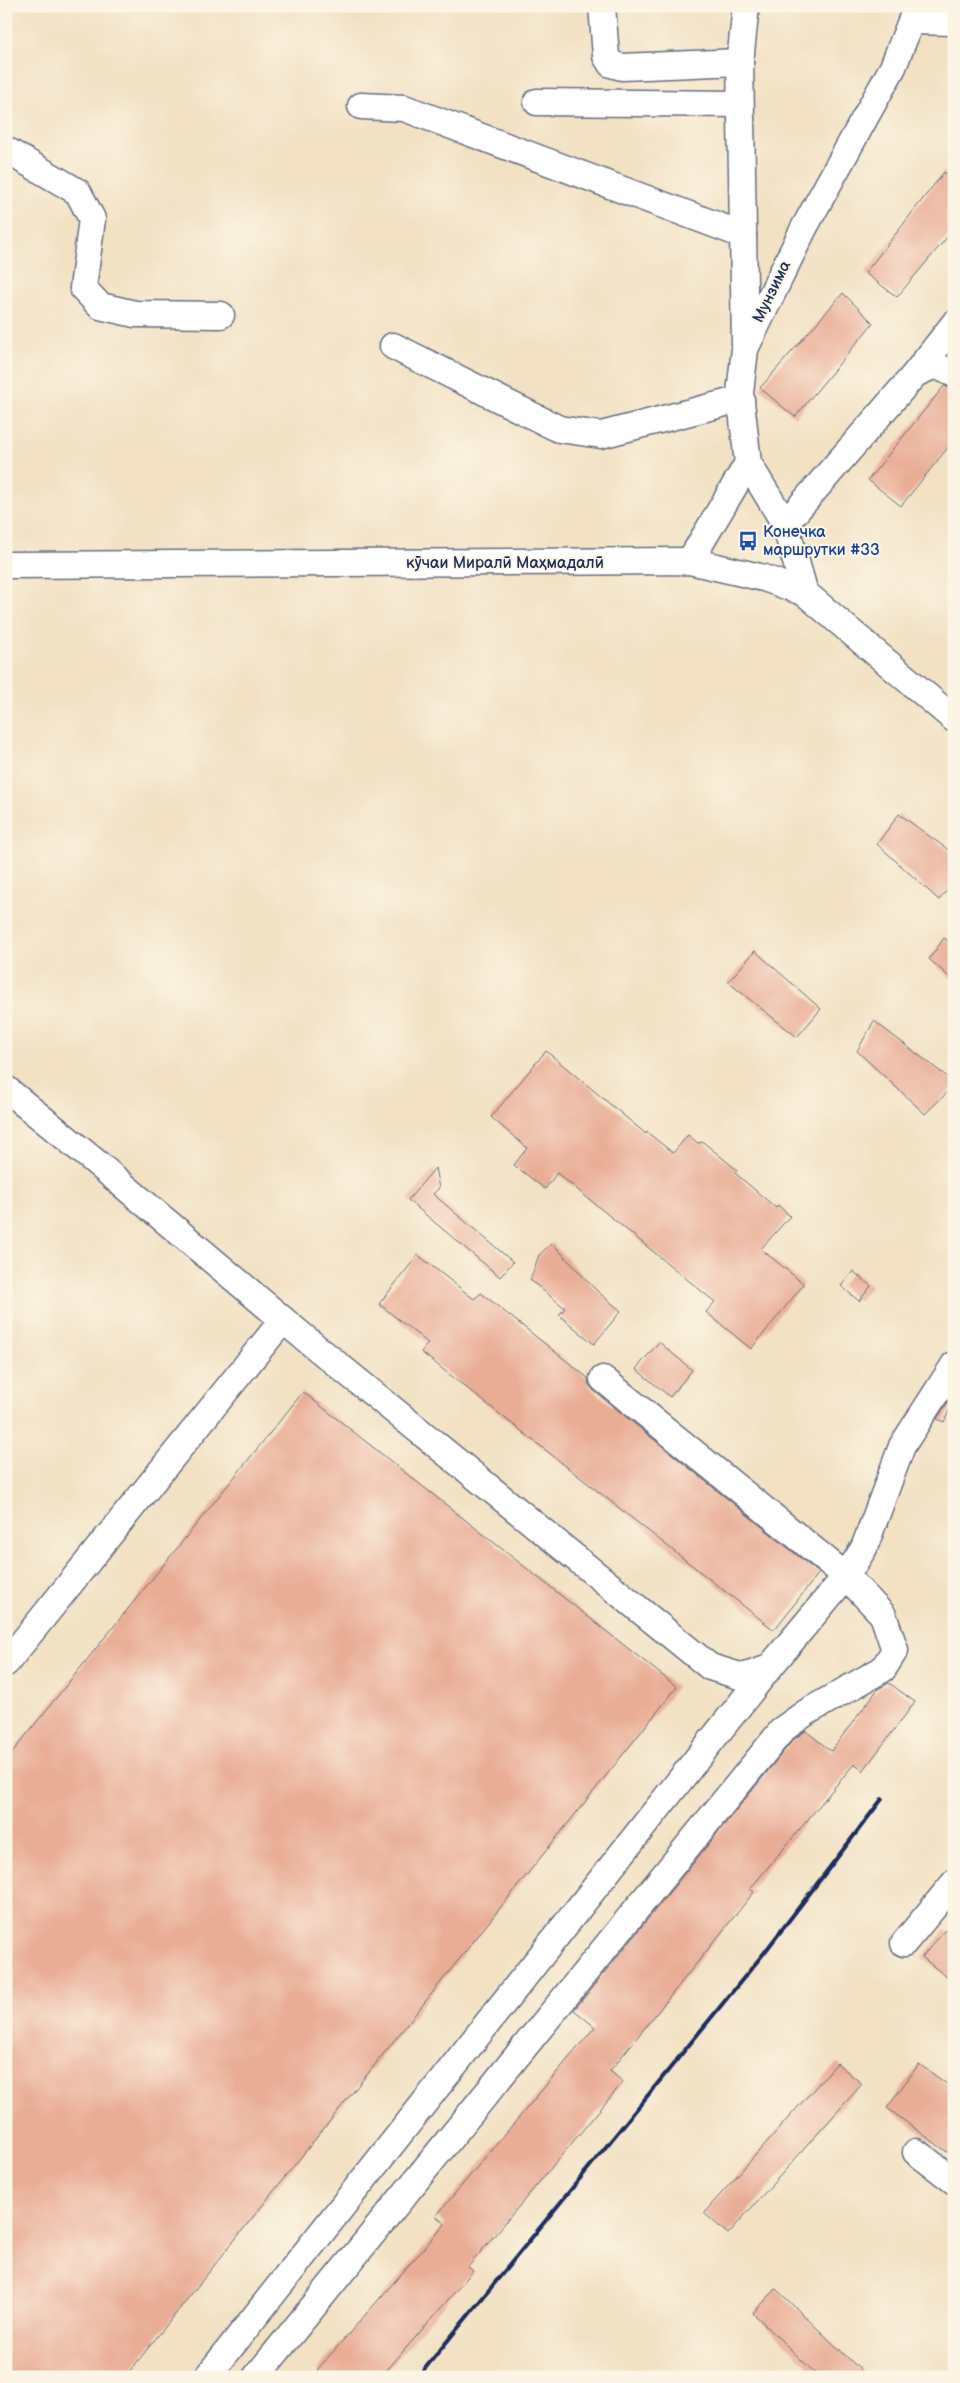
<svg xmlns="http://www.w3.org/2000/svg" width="960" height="2383" viewBox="0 0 960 2383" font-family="'Balsamiq Sans',sans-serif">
	<rect width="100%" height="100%" fill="#fcf5e5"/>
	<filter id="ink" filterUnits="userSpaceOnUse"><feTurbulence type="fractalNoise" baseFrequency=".02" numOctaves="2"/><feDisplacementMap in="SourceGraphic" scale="10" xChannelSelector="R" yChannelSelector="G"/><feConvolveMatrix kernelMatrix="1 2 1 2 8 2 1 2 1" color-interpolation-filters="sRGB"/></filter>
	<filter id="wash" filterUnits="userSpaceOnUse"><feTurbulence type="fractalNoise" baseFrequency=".0096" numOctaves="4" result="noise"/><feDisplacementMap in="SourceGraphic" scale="20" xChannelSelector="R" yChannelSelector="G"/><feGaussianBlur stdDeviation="1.12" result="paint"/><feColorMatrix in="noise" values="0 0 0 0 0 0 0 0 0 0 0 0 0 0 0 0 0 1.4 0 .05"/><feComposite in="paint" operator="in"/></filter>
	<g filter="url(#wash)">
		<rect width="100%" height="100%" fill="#f2e1c3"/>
		<g id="blocks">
			<g fill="#e9ad96">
				<polygon points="944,172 954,180 954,229 897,297 865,273"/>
				<polygon points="843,293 873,323 795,417 760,388"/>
				<polygon points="944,386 954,389 954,440 901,506 868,480"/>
				<polygon points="899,814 954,854 954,882 939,900 877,844"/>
				<polygon points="944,938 954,945 954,981 929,959"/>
				<polygon points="755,951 821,1009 797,1037 728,982"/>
				<polygon points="874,1021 954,1082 954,1086 925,1114 857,1051"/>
				<polygon points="546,1051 646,1134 647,1132 673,1153 688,1135 698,1143 703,1142 737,1170 735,1173 776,1208 778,1205 790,1216 761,1249 804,1284 751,1349 706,1312 715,1302 557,1173 545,1189 514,1165 527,1148 491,1117"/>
				<polygon points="435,1168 439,1188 433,1194 513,1262 500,1277 408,1200"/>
				<polygon points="552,1243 596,1290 621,1311 594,1344 559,1315 565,1308 530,1280 539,1255"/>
				<polygon points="418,1255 474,1299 481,1293 588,1378 589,1385 594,1391 819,1573 774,1630 421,1352 428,1343 379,1304"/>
				<polygon points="853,1271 871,1286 859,1301 841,1286"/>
				<polygon points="659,1342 692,1370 670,1397 636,1369"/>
				<polygon points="303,1392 677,1687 125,2377 6,2377 6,1760"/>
				<polygon points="953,1394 954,1400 944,1422 937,1419"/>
				<polygon points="889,1683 915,1702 863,1771 854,1764 750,1889 754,1892 610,2071 623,2082 468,2267 473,2271 381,2377 325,2377 317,2370 445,2224 436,2216 595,2027 574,2010 793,1740 806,1731 831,1751 878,1689"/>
				<polygon points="945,1930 954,1937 954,1983 922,1957"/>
				<polygon points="837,2063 862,2084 728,2234 704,2213"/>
				<polygon points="919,2064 954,2089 954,2157 887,2108"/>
				<polygon points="776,2289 868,2377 819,2377 753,2313"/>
			</g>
		</g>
	</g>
	<g filter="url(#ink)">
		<use href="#blocks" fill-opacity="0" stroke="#666d81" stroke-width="1"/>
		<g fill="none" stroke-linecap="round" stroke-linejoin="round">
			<defs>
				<g id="minor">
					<polyline points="602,6 606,56 611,64 622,67 740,62"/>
					<polyline points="912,21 954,22"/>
					<polyline points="537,102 740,104"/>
					<polyline points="361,106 404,108 743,235"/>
					<polyline points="6,150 78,192 92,219 83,288 100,306 135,314 221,315"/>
					<polyline points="745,343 740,62 746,6"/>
					<polyline points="393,346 559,429 601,435 741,399"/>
					<polyline points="915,374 954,324"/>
					<polyline points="785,524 915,374 935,365 954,374"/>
					<polyline points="690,561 748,463"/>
					<polyline points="6,565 690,561 764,578 805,593 954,719"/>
					<polyline points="805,593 785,524 748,463 740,393 745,349 804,228 893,67 917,6"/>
					<polyline points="6,1089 92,1159 306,1339 710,1667 743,1677 769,1668 846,1576 864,1548 902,1446 954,1365"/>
					<polyline points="6,1663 283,1320"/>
					<polyline points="904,1943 954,1883"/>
					<polyline points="916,2152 954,2181"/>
					<polyline points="207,2377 769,1668"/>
					<polyline points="256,2377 783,1729 807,1712 883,1669 895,1650 883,1615 846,1576 603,1379"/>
				</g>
			</defs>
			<use href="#minor" stroke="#666d81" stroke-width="29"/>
			<use href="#minor" stroke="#fff" stroke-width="26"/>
			<polyline stroke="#1b2f5e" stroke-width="4" points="418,2377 764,1953 882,1799"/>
		</g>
	</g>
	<defs>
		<symbol id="bus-bare" viewBox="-9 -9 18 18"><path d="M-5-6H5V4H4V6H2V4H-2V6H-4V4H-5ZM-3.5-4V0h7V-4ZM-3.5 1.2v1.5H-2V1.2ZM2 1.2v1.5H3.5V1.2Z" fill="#1a4fb4" stroke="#fcf5e5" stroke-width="2.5" paint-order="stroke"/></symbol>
	</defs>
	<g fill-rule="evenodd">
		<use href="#bus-bare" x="734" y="527" width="28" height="28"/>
	</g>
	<g text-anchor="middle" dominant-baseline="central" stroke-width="4" stroke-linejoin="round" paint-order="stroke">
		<g font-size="16" fill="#1b2f5e" stroke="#fcf5e5">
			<text transform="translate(772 292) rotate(-64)">Мунзима</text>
			<text x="505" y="563">кӯчаи Миралӣ Маҳмадалӣ</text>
		</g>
		<g font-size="16" fill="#164399" stroke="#fcf5e5" text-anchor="start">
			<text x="763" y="532">Конечка<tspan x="763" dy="18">маршрутки #33</tspan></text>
		</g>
	</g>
	<rect width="960" height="2383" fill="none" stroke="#fcf5e5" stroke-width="25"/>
</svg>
